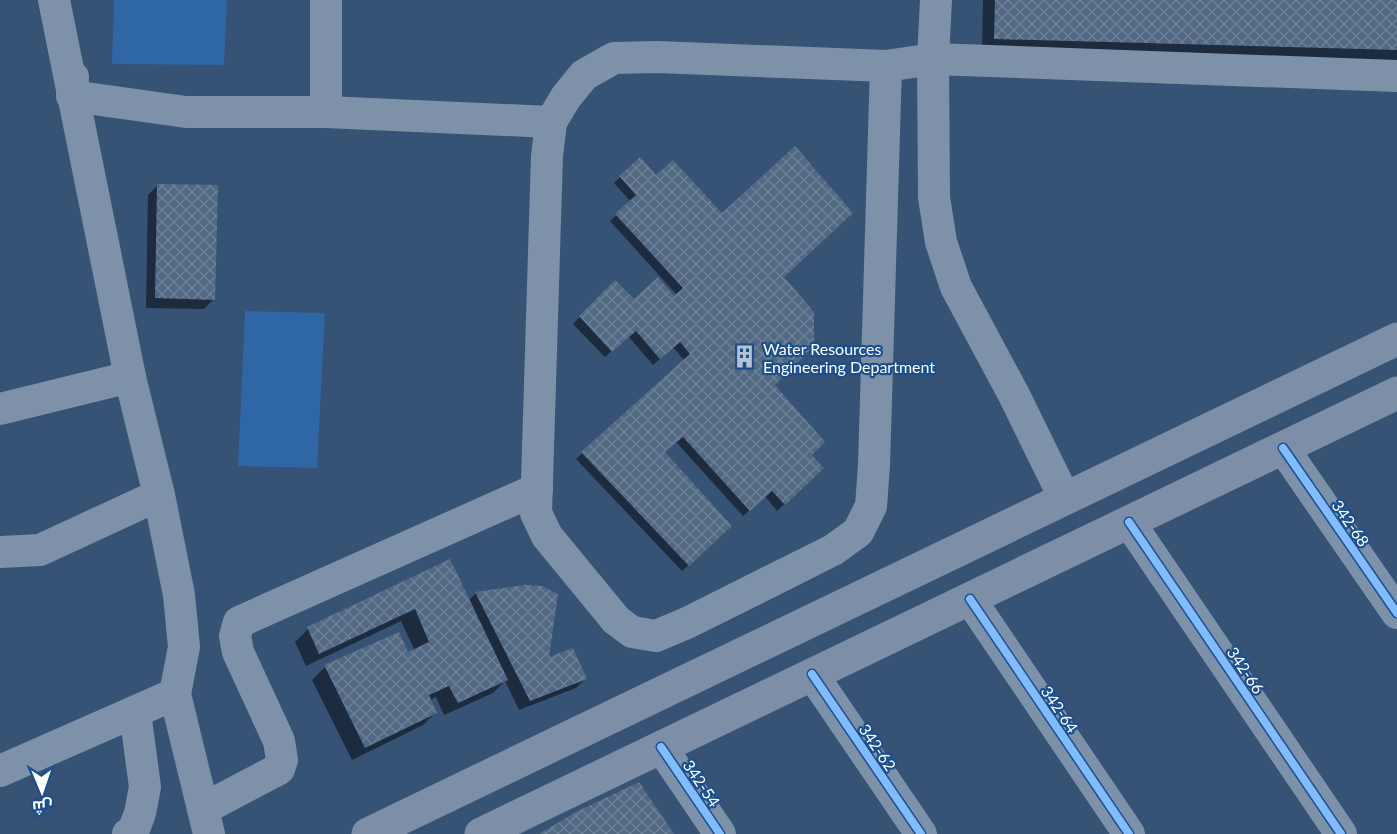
<svg xmlns="http://www.w3.org/2000/svg" width="1397" height="834" viewBox="0 0 1397 834" font-family="Lato,Cairo,sans-serif">
	<defs>
		<pattern id="building-cross-hatch" width="8" height="8" patternUnits="userSpaceOnUse" patternTransform="scale(1.5)"><rect width="8" height="8" fill="#526984"/><path d="M0 0l8 8M0 8l8-8" fill="none" stroke="#6c8096"/></pattern>
	</defs>
	<rect width="100%" height="100%" fill="#365274"/>
	<g fill="#2f66a5">
		<polygon points="114,0 227,0 224,65 112,64"/>
		<polygon points="245,311 325,313 317,468 238,466"/>
	</g>
	<g fill="#0007">
		<polygon points="983,0 1397,0 1397,63 982,52"/>
		<polygon points="620,177 656,177 782,277 773,385 810,455 822,468 777,511 765,496 743,516 676,442 664,453 724,533 682,571 576,459 685,361 673,347 653,365 628,336 605,357 573,324 615,282 634,301 674,298 677,295 610,221 631,202 614,183"/>
		<polygon points="158,185 214,299 204,309 146,308 148,195"/>
		<polygon points="449,561 468,601 476,593 548,659 586,678 576,688 519,710 505,681 493,693 444,715 436,697 430,700 436,712 423,725 352,760 312,680 325,667 408,654 415,651 401,621 306,666 295,642 308,629"/>
	</g>
	<g fill="url(#building-cross-hatch)">
		<polygon points="995,0 1397,0 1397,50 994,39"/>
		<polygon points="795,146 853,213 784,277 814,312 814,346 775,385 825,442 812,455 824,468 785,505 772,491 750,511 683,437 665,452 732,526 689,566 581,452 690,354 680,342 660,359 636,331 612,352 579,316 615,280 634,299 658,277 674,296 683,288 615,214 636,195 619,176 640,157 656,175 673,160 722,213"/>
		<polygon points="157,184 218,185 215,300 155,298"/>
		<polygon points="450,559 508,680 458,703 449,686 429,695 437,713 365,748 324,665 399,632 408,652 429,642 415,609 319,654 307,627"/>
		<polygon points="525,585 542,586 558,594 549,657 573,648 587,679 530,701 475,592"/>
		<polygon points="639,782 674,834 539,834 576,812"/>
	</g>
	<g fill="none" stroke-linecap="round" stroke-linejoin="round">
		<g stroke="#7d92a8" stroke-width="32">
			<polyline points="54,0 130,377 159,495 179,595 184,647 175,694 209,834"/>
			<polyline points="936,0 933,59 934,197 941,242 956,287 1014,395 1065,499"/>
			<polyline points="886,66 874,465 871,506 858,532 833,550 687,623 656,636 632,632 616,620 547,536 536,513 547,156 551,122 566,97 584,75 614,58 657,57 886,66 933,59 1397,76"/>
			<polyline points="73,77 72,96 186,112 326,112 326,0"/>
			<polyline points="326,112 551,122"/>
			<polyline points="0,409 130,377"/>
			<polyline points="1283,448 1397,613"/>
			<polyline points="1129,522 1341,834"/>
			<polyline points="0,552 40,550 159,495"/>
			<polyline points="970,599 1129,834"/>
			<polyline points="812,674 921,834"/>
			<polyline points="661,747 720,834"/>
			<polyline points="0,771 175,694"/>
			<polyline points="203,809 279,769 282,760 279,741 238,652 235,636 239,622 537,489"/>
			<polyline points="128,834 133,832 140,813 145,787 135,712"/>
		</g>
		<g stroke="#7d8ea7" stroke-width="33">
			<polyline points="368,834 1397,339"/>
			<polyline points="481,834 1397,393"/>
		</g>
		<defs>
			<g id="cycleway">
				<polyline points="1283,448 1397,613"/>
				<polyline points="1129,522 1341,834"/>
				<polyline points="970,599 1129,834"/>
				<polyline points="812,674 921,834"/>
				<polyline points="661,747 720,834"/>
			</g>
		</defs>
		<use href="#cycleway" stroke="#1b4f8f" stroke-width="11"/>
		<use href="#cycleway" stroke="#80bcff" stroke-width="8"/>
	</g>
	<defs>
		<symbol id="building-bare" viewBox="-9 -9 18 18"><path d="M-4-6H4V6H1V3H-1V6H-4ZM-2.5-4.3h1.7v1.8h-1.7ZM.8-4.3h1.7v1.8H.8ZM-2.5-1h1.7V.8h-1.7ZM.8-1h1.7V.8H.8Z" fill="#b9c2ce" stroke="#1b4f8f" stroke-width="2.5" paint-order="stroke"/></symbol>
	</defs>
	<g fill-rule="evenodd">
		<use href="#building-bare" x="728" y="340" width="33" height="33"/>
	</g>
	<g text-anchor="middle" dominant-baseline="central" stroke-width="4.5" stroke-linejoin="round" paint-order="stroke">
		<g font-size="16" fill="#fff" stroke="#1b4f8f" text-anchor="start">
			<text x="763" y="348">Water Resources<tspan x="763" dy="18">Engineering Department</tspan></text>
		</g>
		<g font-size="16" fill="#fff" stroke="#1b4f8f">
			<text transform="translate(1351 523) rotate(55)">342-68</text>
			<text transform="translate(1246 670) rotate(56)">342-66</text>
			<text transform="translate(1060 709) rotate(56)">342-64</text>
			<text transform="translate(878 747) rotate(56)">342-62</text>
			<text transform="translate(702 783) rotate(56)">342-54</text>
		</g>
	</g>
	<g transform="translate(42 792) rotate(178)" stroke="#1b4f8f" stroke-width="4.5" paint-order="stroke">
	<path d="M0-4.5L10 22L0 15L-10 22Z" fill="#ffffff"/>
	<text y="-9" font-size="16" font-weight="bold" text-anchor="middle" fill="#ffffff">ش</text>
	</g>
</svg>
